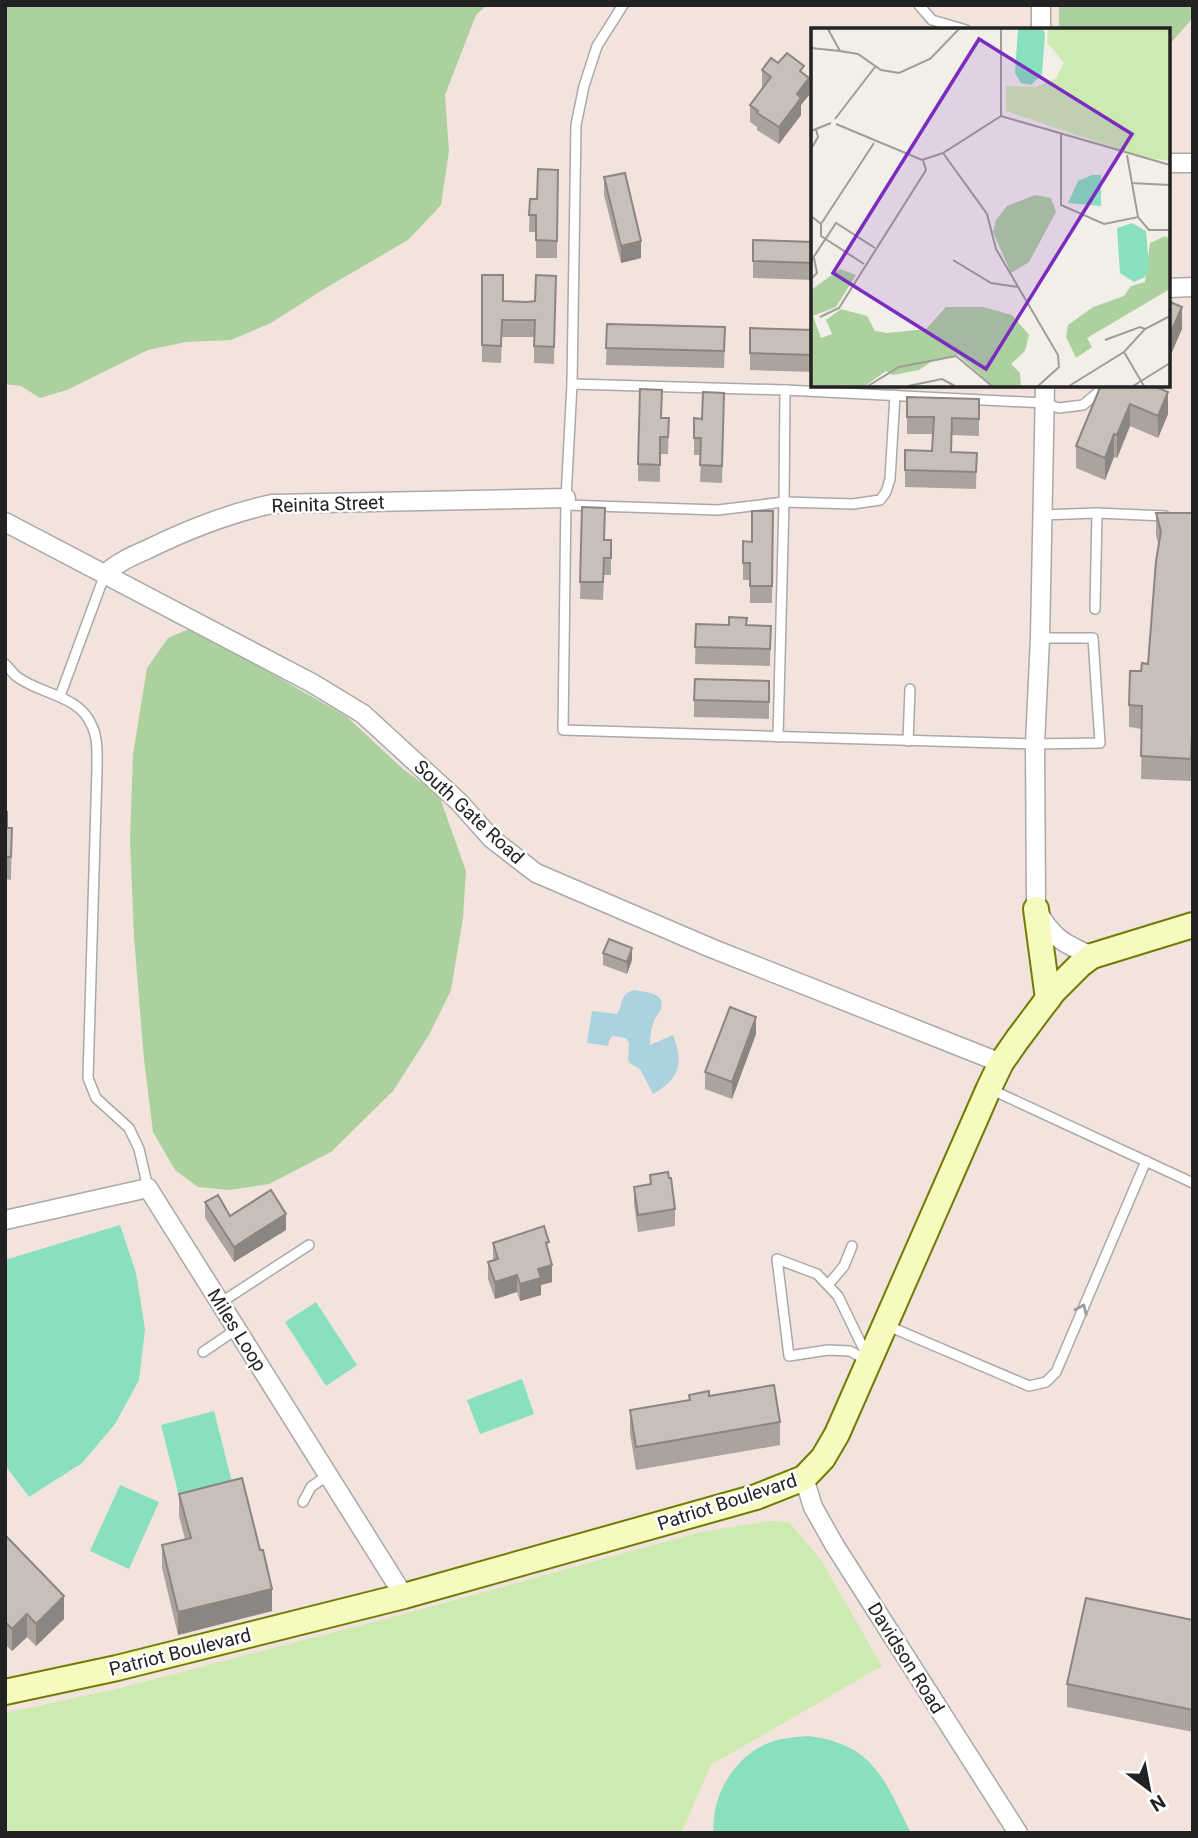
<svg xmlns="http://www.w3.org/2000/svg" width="1198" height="1838" viewBox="0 0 1198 1838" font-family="Roboto,sans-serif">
	<rect width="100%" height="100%" fill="#f2efe9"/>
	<path fill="#f3e3dd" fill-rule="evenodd" d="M 5,5 L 1193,5 L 1193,1833 L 5,1833 ZM 813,30 L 1168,30 L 1168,385 L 813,385 Z"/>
	<polygon fill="#cdebb0" points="770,1521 789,1522 821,1560 882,1666 711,1765 681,1833 5,1833 5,1713 116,1689 404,1614 700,1532"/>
	<g fill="#add19e">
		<polygon points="5,5 487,5 476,15 445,95 449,151 441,205 408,240 324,289 271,323 231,340 186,342 148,350 67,390 40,398 21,386 5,384"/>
		<polygon points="1059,5 1193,5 1193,18 1168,46 1168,30 1059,30"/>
		<polygon points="191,628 346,716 403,769 439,795 466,871 463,918 451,990 429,1035 393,1091 331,1152 269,1184 229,1190 198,1187 175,1170 153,1132 144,1059 134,937 130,840 133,754 147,668 168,638"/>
	</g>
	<g fill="#88e0be">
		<polygon points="120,1225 136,1273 145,1329 139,1380 115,1424 82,1463 29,1497 5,1465 5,1260"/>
		<polygon points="316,1302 357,1365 326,1386 285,1322"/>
		<polygon points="522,1379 534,1414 480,1434 467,1400"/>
		<polygon points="214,1411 234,1490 181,1504 161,1425"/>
		<polygon points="120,1485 159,1502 129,1569 90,1551"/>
		<path d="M 809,1736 C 875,1745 884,1780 911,1833 L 713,1833 C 714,1826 713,1818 715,1811 C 720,1783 740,1755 766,1744 C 779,1738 795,1737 809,1736 Z"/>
	</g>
	<path fill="#aad3df" d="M 634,990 C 646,992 668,993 660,1011 C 658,1015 655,1017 654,1021 C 651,1028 650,1038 650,1045 L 673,1035 C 684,1063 680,1079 653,1094 L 640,1069 L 630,1063 L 628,1059 L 629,1043 L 626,1038 L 613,1036 L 610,1039 L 608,1046 L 587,1043 L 592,1011 L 617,1014 C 624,1004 618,995 634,990 Z"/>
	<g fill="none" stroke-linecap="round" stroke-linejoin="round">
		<defs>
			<g id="lane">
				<polyline points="623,5 597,46 584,86 576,125 572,384 566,498 563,730 1035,744 1100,743 1093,638 1040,638"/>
				<polyline points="919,5 932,20 966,30"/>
				<polyline points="572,384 785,390 1044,403 1059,408 1083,405 1102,389 1102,385"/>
				<polyline points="566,505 718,510 784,502 853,504 880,500 886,492 890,479 895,395"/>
				<polyline points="1041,515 1097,513 1165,516"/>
				<polyline points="1095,609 1097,513"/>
				<path d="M 5,664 C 9,668 12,672 16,676 C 40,695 79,694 92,726 C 98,738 97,755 97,769 L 88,1078 L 96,1098 L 129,1128 L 139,1149 L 148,1188"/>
				<polyline points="60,696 105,574"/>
				<polyline points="778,737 784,502 785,390"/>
				<polyline points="908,741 910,689"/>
				<polyline points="990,1089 1193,1183"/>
				<polygon points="777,1259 817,1274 838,1296 870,1362 850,1351 828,1350 789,1356"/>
				<polyline points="828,1285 844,1266 852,1246"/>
				<polyline points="220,1303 309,1245"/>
				<polyline points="888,1326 1029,1386 1046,1382 1056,1372 1146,1161"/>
				<polyline points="203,1352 237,1329"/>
				<polyline points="303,1502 311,1487 328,1475"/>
			</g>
			<g id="street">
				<polyline points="1041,30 1041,5"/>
				<polyline points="1168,163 1193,163"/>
				<polyline points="1168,288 1193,287"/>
				<path d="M 1045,385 L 1040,638 L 1035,744 L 1036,909 C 1053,938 1062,943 1092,956"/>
				<polyline points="5,522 312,683 363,714 459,802 492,839 536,873 711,948 1001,1063"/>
				<path d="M 105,574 C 118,562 132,556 148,549 C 187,530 230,513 272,504 L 566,498"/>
				<polyline points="5,1220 148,1188 404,1596"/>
				<polyline points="804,1478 813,1507 835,1546 1018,1833"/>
			</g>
			<g id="secondary">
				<polyline points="1036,909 1048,999"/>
				<polyline points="5,1692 117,1668 404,1596 756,1497 804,1478 823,1458 837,1434 989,1088 1001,1063 1017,1040 1053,992 1080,965 1092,956 1193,925"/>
			</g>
		</defs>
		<use href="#lane" stroke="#a9a9a9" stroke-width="12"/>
		<use href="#street" stroke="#a9a9a9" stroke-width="21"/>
		<use href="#secondary" stroke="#707d05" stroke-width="28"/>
		<use href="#lane" stroke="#fff" stroke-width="9"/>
		<use href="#street" stroke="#fff" stroke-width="18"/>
		<use href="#secondary" stroke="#f7fabf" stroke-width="24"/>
	</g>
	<g fill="#aba49e">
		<polygon points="778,63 804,74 809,95 801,105 801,115 779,144 757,130 757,127 750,122 750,105 763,88 762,87 762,70"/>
		<polygon points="558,170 557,258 536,258 536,232 529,232 530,199 537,199"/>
		<polygon points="604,177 641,258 621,263 604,195"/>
		<polygon points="753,240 813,242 813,280 753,278"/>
		<polygon points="482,275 503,301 527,302 535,301 556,276 554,364 534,363 534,337 502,337 501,363 482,362"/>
		<polygon points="607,324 725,345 724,368 606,365"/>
		<polygon points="750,328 813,330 813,372 750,370"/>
		<polygon points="1101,385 1159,388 1168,414 1158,438 1130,426 1117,458 1114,457 1105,480 1076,468 1076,446"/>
		<polygon points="907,397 979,399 979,436 952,435 952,452 977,453 976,489 905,487 905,450 932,451 933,434 907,434"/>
		<polygon points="724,410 722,483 700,482 701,455 694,455 694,418 702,419"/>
		<polygon points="662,418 669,418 668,454 660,454 660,482 638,481 638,464"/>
		<polygon points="582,507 604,540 611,557 611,575 604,575 603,600 580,599"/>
		<polygon points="773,511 772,603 750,603 750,580 743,580 743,541 752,542"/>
		<polygon points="1156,513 1193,513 1193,732 1191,781 1141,779 1142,729 1129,727 1129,705 1141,671 1148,664 1159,546 1156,536"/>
		<polygon points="696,624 771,626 770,666 695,664"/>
		<polygon points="769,681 769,719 694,717 694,700"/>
		<polygon points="5,812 7,828 12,828 11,880 6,879 5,895"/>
		<polygon points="603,953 632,960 627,974 603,965"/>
		<polygon points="756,1034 732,1099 705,1089 705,1072"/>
		<polygon points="634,1187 675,1209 675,1226 638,1232 634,1204"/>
		<polygon points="205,1202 230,1216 286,1230 234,1262 205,1218"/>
		<polygon points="493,1243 549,1254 552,1282 541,1285 541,1295 520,1301 517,1292 495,1299 488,1279 488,1262 493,1260"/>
		<polygon points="689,1395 709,1396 780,1422 780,1445 636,1470 630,1433 630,1410 689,1400"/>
		<polygon points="179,1494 260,1550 272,1611 178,1635 162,1568 162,1545 185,1539 179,1516"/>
		<polygon points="5,1535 64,1619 36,1646 27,1637 12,1651 5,1644"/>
		<polygon points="1193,1620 1193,1732 1067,1707 1067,1684"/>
	</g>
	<g fill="#8b8681">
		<polygon points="809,78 809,95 801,105 801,115 779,144 779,127 797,94"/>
		<polygon points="641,241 641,258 621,263 621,246"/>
		<polygon points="1182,307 1182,329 1169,359 1168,367 1168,339"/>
		<polygon points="1168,392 1168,414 1158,438 1158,416"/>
		<polygon points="1130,404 1130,426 1117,458 1117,435"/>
		<polygon points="1114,434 1114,457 1105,480 1105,458"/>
		<polygon points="632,948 632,960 627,974 627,962"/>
		<polygon points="756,1017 756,1034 732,1099 732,1082"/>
		<polygon points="286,1214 286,1230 234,1262 234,1247"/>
		<polygon points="552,1265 552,1282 541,1285 541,1295 520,1301 520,1284 538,1269"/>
		<polygon points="517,1275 517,1292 495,1299 495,1282"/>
		<polygon points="272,1589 272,1611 178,1635 178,1612"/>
		<polygon points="64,1596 64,1619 36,1646 36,1624"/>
		<polygon points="27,1614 27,1637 12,1651 12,1629"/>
	</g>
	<g fill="#c7bfb8" stroke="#8b8681" stroke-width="2">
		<polygon points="787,53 804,66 800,71 809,78 797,94 801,98 779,127 757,113 758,111 750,105 771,77 762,70 771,58 778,63"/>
		<polygon points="538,169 558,170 557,241 536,240 536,215 529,215 530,199 537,199"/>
		<polygon points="625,173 641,241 621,246 604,177"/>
		<polygon points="753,240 813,242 813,263 753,261"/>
		<polygon points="482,275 503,275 503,301 527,302 535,301 536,275 556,276 554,347 534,346 535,320 502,320 501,346 482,345"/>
		<polygon points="1168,301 1182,307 1168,339"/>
		<polygon points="607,324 725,327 724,351 606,348"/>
		<polygon points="750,328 813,330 813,355 750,353"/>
		<polygon points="1101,385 1151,385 1168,392 1158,416 1130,404 1117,435 1114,434 1105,458 1076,446"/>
		<polygon points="640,389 662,390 661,418 669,418 668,437 660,437 660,465 638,464"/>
		<polygon points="703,392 724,393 722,466 700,465 701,438 694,438 694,418 702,419"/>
		<polygon points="907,397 979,399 979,419 952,418 951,452 977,453 976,472 905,470 905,450 932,451 934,417 907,417"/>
		<polygon points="582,507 605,508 604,540 611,540 611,558 604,558 603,582 580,582"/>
		<polygon points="752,511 773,511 772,586 750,586 750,563 743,563 743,541 752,542"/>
		<polygon points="1156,513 1193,513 1193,709 1191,759 1141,756 1142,706 1129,705 1130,671 1141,671 1142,663 1148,664 1156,561 1161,531"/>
		<polygon points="729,617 747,618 746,625 771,626 770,649 695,647 696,624 729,625"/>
		<polygon points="695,679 769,681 769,702 694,700"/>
		<polygon points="5,812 7,812 7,828 12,828 11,857 6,857 5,872"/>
		<polygon points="609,939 632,948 627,962 603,953"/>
		<polygon points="730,1007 756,1017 732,1082 705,1072"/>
		<polygon points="668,1172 669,1178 671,1178 675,1209 638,1215 634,1187 651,1184 650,1175"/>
		<polygon points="271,1190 286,1214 234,1247 205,1202 218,1195 230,1216"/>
		<polygon points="544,1226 549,1242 546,1243 552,1265 538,1269 541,1278 520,1284 517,1275 495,1282 488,1262 498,1259 493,1243"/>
		<polygon points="774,1385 780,1422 636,1447 630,1410 690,1400 689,1395 709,1391 709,1396"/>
		<polygon points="242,1478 260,1550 263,1550 272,1589 178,1612 162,1545 191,1538 179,1494"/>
		<polygon points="5,1535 64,1596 36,1624 27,1614 12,1629 5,1622"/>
		<polygon points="1086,1598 1193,1620 1193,1710 1067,1684"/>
	</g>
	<defs><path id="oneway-chevron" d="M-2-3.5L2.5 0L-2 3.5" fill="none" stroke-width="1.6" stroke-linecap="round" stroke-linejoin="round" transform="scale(1.75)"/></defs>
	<use stroke="#9c9c9c" href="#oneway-chevron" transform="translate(1082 1309) rotate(-67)"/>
	<g text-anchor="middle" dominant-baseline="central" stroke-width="5" stroke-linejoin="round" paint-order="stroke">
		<g font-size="19" fill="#222" stroke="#fff">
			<text transform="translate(328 504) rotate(-2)">Reinita Street</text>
			<text transform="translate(469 812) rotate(43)">South Gate Road</text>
			<text transform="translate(237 1330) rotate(58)">Miles Loop</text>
			<text transform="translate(727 1502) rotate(-18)">Patriot Boulevard</text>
			<text transform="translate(180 1652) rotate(-14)">Patriot Boulevard</text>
			<text transform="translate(906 1658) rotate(58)">Davidson Road</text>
		</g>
	</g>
	<g transform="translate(811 28)">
		<rect width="359" height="359" fill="#f2efe9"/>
		<path d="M 237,1 L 359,1 L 359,133 L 330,129 L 195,83 L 195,58 L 225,59 L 245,50 L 253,35 L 236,14 Z" fill="#cdebb0"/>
		<path d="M 224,167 L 240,170 L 245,184 L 218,234 L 200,245 L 182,204 L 185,192 L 196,178 ZM 354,208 L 359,211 L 359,261 L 276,310 L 281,319 L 265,330 L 255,309 L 257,297 L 282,279 L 313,268 L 320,258 L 334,254 L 339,215 ZM 29,241 L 45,247 L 25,279 L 2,288 L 10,310 L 21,306 L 15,292 L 30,281 L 56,288 L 64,303 L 76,305 L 115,301 L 135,279 L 172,279 L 201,287 L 218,307 L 214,323 L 200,336 L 209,345 L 210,358 L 182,358 L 147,327 L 120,334 L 108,342 L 82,347 L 75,343 L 54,358 L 0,358 L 0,262 Z" fill="#add19e"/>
		<path d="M 207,1 L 232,1 L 234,6 L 231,46 L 220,57 L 210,55 L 204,45 ZM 281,147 L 290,147 L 290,178 L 257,175 L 267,153 ZM 321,195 L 335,203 L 338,238 L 334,249 L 323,254 L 309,245 L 306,200 Z" fill="#88e0be"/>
		<path fill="none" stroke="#9f9d99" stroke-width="2" d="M 17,1 L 29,23 L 47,26 L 70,42 L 88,45 L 119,31 L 148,1M 0,20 L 29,23M 190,88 L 190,1M 24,91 L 64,39M 25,96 L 111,132 L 132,125 L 190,88 L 359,137M 0,103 L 20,95M 250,105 L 250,177 L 293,196 L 327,189 L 338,202 L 359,202M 0,121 L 7,109 L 5,101M 132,125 L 176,186 L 185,221 L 247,327 L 248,339 L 227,358M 316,127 L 327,189M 320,155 L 359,157M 0,188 L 10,196 L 10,208 L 53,236M 10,196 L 63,115M 142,232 L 180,255 L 207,259M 0,233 L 25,195 L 64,220M 0,251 L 6,245 L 3,230M 9,289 L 28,280 L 115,142 L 112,132M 294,312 L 329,299 L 334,301M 313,324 L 333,358M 57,358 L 88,339 L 145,328 L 181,358M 97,358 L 131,351 L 144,358M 258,358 L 313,324 L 334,301 L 359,288M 322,358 L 359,335"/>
		<path fill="#7b2cbf" fill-opacity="0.15" stroke="#7b2cbf" stroke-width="3.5" d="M 168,11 L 321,106 L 175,341 L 22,245 Z"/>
		<rect width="359" height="359" fill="none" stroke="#222" stroke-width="3.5"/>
	</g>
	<rect width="1198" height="1838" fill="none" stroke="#222222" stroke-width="14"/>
	<g transform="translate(1149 1789) rotate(148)" stroke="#ffffff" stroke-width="5" paint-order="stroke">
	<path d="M0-5L12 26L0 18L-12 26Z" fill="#222222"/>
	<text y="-10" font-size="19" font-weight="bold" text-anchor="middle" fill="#222222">N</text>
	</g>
</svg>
